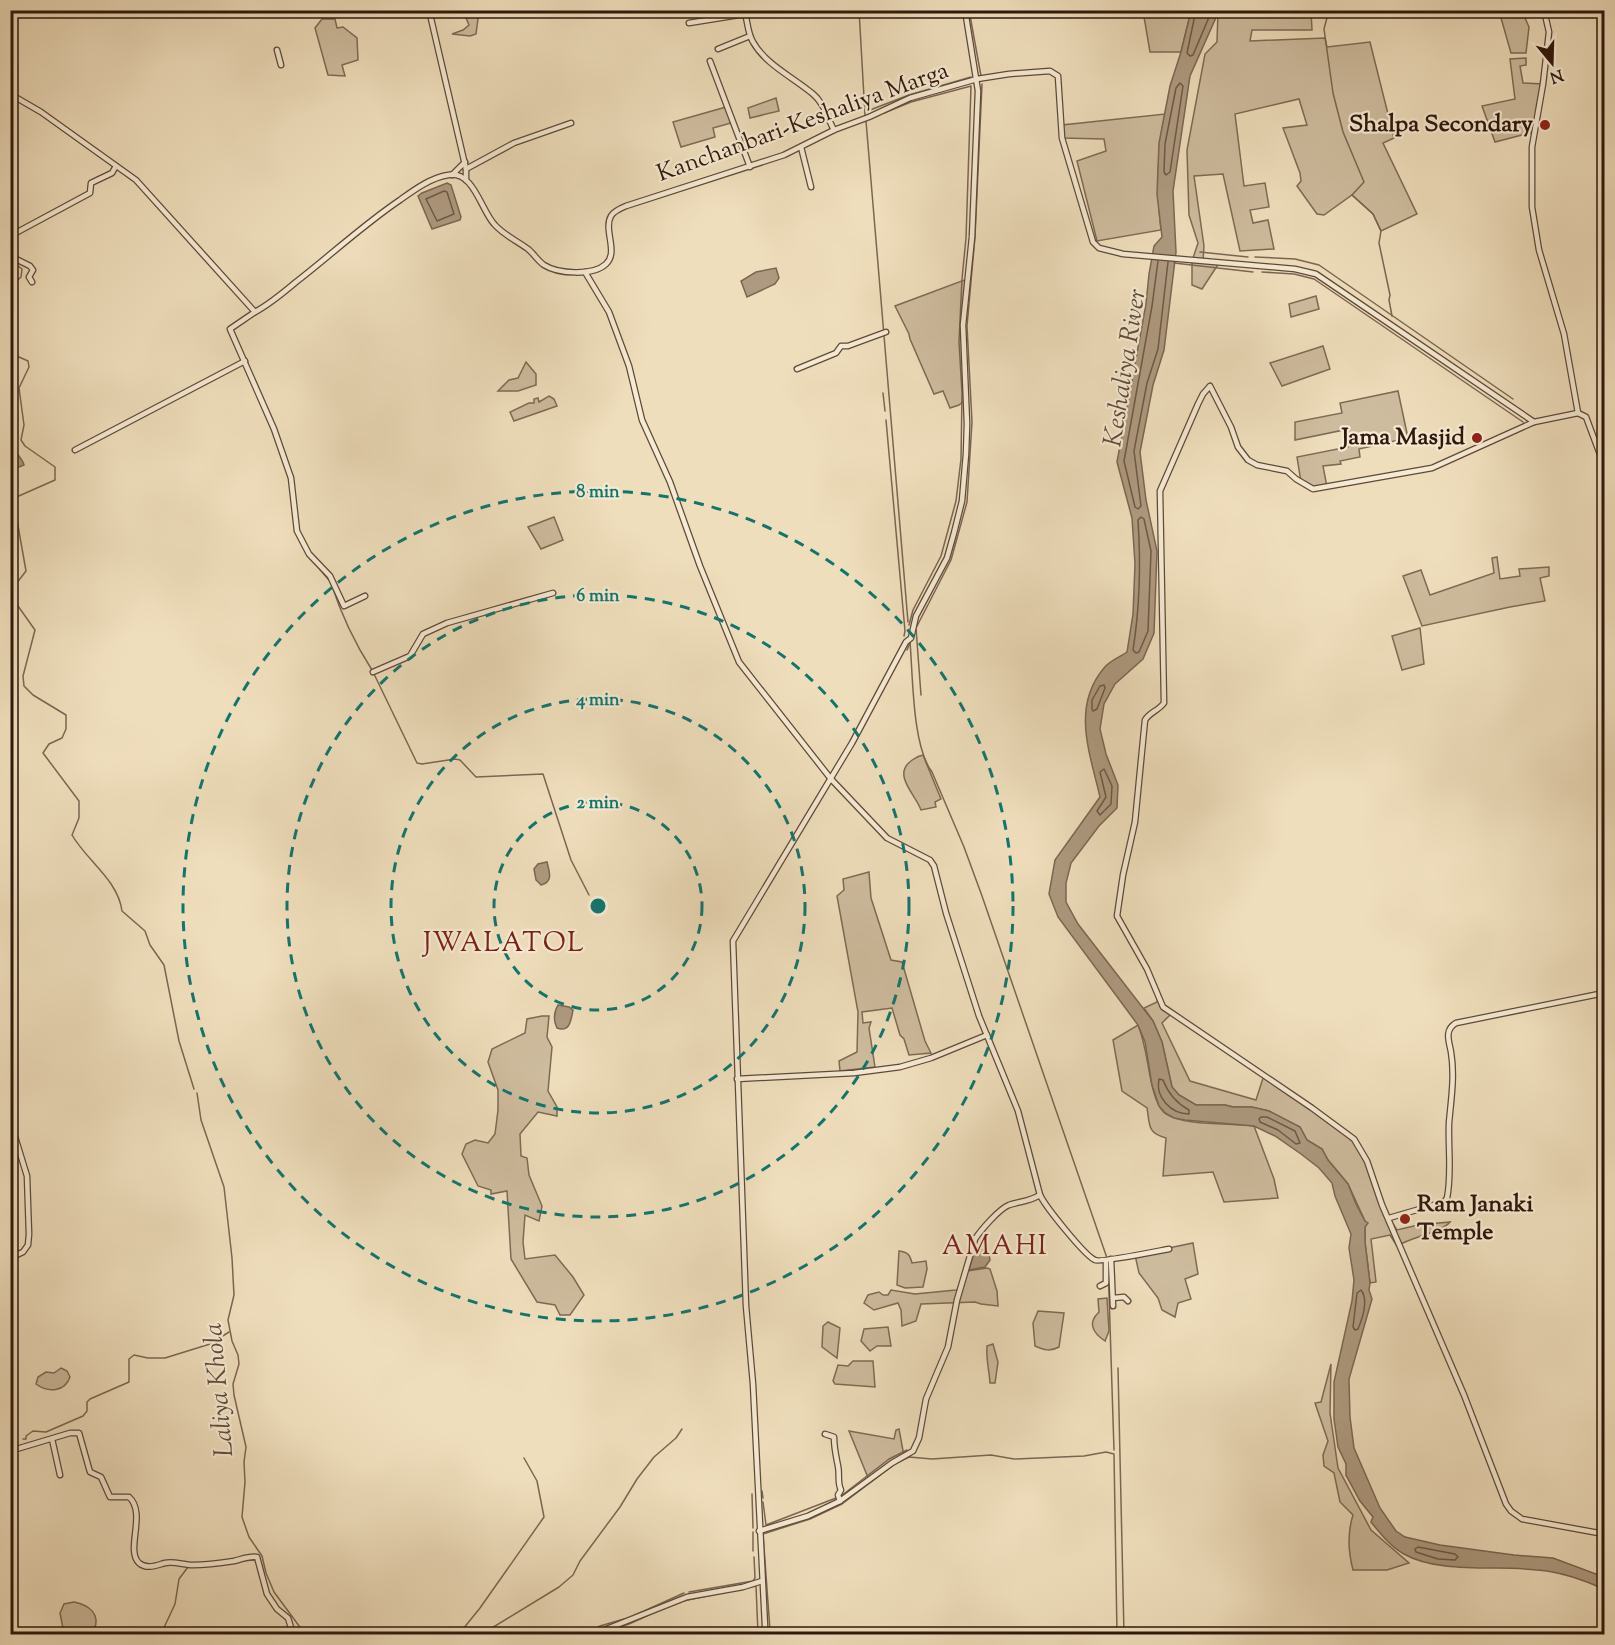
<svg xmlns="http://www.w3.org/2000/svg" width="1615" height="1645" viewBox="0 0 1615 1645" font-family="'Sorts Mill Goudy',serif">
	<rect width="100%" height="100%" fill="#efdebc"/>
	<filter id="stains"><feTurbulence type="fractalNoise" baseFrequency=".00333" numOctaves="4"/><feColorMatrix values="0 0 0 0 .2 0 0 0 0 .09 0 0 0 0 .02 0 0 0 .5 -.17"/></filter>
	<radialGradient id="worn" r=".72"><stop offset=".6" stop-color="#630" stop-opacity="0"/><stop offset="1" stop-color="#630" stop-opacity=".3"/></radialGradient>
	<g fill="#cebc9e" stroke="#7e6a55" stroke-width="1.5">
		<polygon points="463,11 479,11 476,34 470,36 452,34 463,30 469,25"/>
		<polygon points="1143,11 1191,11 1181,52 1150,52"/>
		<polygon points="1218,11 1311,11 1312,30 1252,30 1250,41 1325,38 1327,47 1370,42 1394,138 1383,143 1417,214 1381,231 1373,214 1352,195 1324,215 1317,214 1297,186 1301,181 1300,173 1283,128 1307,125 1299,99 1235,114 1244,186 1265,183 1269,207 1250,210 1253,223 1268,220 1274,249 1240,251 1223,174 1194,176 1204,246 1203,261 1219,263 1202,289 1192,285 1192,261 1198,243 1189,215 1187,150 1205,54 1217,42"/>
		<polygon points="1499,11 1522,11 1529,27 1526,53 1511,53"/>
		<polygon points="322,19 335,19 337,28 343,27 357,38 358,60 342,65 345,76 328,75 315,28"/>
		<polygon points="1526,58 1526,65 1520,66 1523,83 1543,84 1534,132 1495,142 1482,106 1515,99 1510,59"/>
		<polygon points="776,98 779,111 750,118 748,108"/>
		<polygon points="726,107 731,123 713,128 715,137 681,147 673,122"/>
		<path d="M 1165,114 C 1157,153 1156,190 1161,230 L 1097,241 L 1077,161 L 1106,151 L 1104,139 L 1062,138 L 1062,125 Z"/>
		<polygon points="967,279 963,325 966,399 959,405 950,408 943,391 934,394 910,339 909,334 895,306"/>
		<polygon points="1316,296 1319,309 1291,317 1289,304"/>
		<polygon points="1323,346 1330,369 1282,386 1270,363"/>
		<polygon points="526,362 536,374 536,385 518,391 498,391 509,380 518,378"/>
		<polygon points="1398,391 1408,438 1359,449 1360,457 1340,461 1341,464 1323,466 1327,487 1313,489 1301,482 1297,457 1348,447 1344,430 1295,440 1295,422 1342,413 1340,403"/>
		<polygon points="549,396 554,399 557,406 514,421 510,412 529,403 534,403 534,399 538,398 539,402"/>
		<polygon points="554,517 563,540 541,549 528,527"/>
		<polygon points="1497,557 1500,579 1520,576 1519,569 1549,567 1549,576 1540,578 1545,601 1510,607 1422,626 1403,576 1421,570 1430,595 1494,573 1492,558"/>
		<polygon points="1420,628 1424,664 1402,670 1392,636"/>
		<path d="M 923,755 L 941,799 L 935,802 L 936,807 L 921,810 C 916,795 892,775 911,761 C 915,758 917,756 923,755 Z"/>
		<polygon points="869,872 871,898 891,960 902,962 925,1041 931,1053 909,1055 904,1039 900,1035 892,1008 862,1012 863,1023 871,1022 869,1028 875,1067 840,1071 839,1061 857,1052 858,1012 837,896 844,890 843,879"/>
		<path d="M 1159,996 L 1163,1007 L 1172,1013 L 1162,1023 L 1190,1081 L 1256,1100 L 1264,1075 L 1354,1139 L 1367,1161 L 1389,1218 L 1397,1230 L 1418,1225 L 1450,1222 C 1442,1232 1412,1237 1397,1246 L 1390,1235 L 1371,1239 L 1376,1282 L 1370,1283 L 1365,1242 L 1365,1221 L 1348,1184 L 1328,1160 L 1322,1149 L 1307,1140 L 1300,1127 L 1269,1111 L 1251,1107 L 1233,1107 L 1225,1105 L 1196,1105 L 1179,1095 L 1172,1087 L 1162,1042 L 1153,1021 L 1144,1008 L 1157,1002 Z"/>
		<polygon points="542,1016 549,1016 547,1037 552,1047 548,1091 557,1107 557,1116 538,1112 520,1134 521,1156 527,1158 529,1175 542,1206 539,1221 525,1215 523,1242 525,1259 555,1255 573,1277 584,1295 570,1315 560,1315 555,1305 537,1302 511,1259 507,1191 491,1194 491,1190 478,1186 462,1154 466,1144 475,1140 488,1143 495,1134 498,1110 498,1090 488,1062 492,1049 525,1033 527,1019"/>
		<path d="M 1138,1025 C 1146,1045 1147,1064 1152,1085 C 1154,1094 1158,1108 1166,1114 C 1183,1126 1232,1123 1254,1126 L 1274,1179 L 1278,1198 L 1224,1202 L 1213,1172 L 1163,1176 L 1166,1138 C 1147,1133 1150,1125 1147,1108 L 1122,1091 L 1113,1040 Z"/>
		<polygon points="1193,1243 1198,1274 1185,1279 1191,1299 1178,1303 1175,1317 1162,1310 1158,1298 1139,1273 1135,1255"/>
		<path d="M 899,1251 C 908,1252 910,1255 912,1263 L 926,1261 L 927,1269 L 923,1287 L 905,1288 L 897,1285 Z"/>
		<polygon points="987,1268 990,1269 997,1291 998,1306 981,1304 975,1302 921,1304 916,1321 902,1326 901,1310 898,1303 874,1310 864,1303 868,1295 879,1292 883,1295 888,1295 891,1290 915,1294 956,1290 963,1287 967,1271"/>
		<path d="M 1107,1298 L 1109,1331 L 1105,1341 C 1093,1333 1087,1323 1099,1312 L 1098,1299 Z"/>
		<path d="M 1038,1311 L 1064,1313 L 1059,1347 C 1050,1352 1044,1350 1035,1346 L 1033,1323 Z"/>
		<polygon points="828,1322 840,1328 837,1358 822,1347 823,1326"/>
		<polygon points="888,1327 891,1346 877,1346 870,1351 861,1341 864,1329"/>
		<path d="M 993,1344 L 998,1362 L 995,1383 L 990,1383 C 989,1369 986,1360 987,1346 Z"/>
		<polygon points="853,1361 873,1361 875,1387 835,1384 833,1381 838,1365 848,1366"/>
		<path d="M 1331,1364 L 1330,1413 L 1338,1468 L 1371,1530 L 1409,1563 L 1387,1570 L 1353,1570 C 1348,1551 1347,1534 1353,1515 L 1340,1502 L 1334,1473 L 1324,1466 L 1323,1455 L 1328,1441 L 1315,1403 L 1321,1402 Z"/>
		<path d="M 61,1368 L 67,1371 L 70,1377 C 65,1392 48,1393 36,1384 L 38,1377 L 46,1372 L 54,1373 Z"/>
		<polygon points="899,1429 904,1456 869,1480 849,1431 894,1439 896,1430"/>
		<path d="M 74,1602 C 89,1605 101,1614 94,1630 L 79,1634 L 64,1634 L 60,1613 L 64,1604 Z"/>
	</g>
	<g fill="#ae9a80" stroke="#7b6652" stroke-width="1.5">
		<path d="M 1191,11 L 1218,11 L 1218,13 L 1190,76 L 1173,191 L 1176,252 L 1164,350 L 1153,385 L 1140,452 L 1146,500 L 1157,551 L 1154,633 L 1143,659 L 1115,684 L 1104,704 L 1100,729 L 1106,754 L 1118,785 L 1117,808 L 1099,826 L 1071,863 L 1066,883 L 1066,902 L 1078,924 L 1153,1021 L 1162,1042 L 1172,1087 L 1179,1095 L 1196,1105 L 1225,1105 L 1233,1107 L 1252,1107 L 1269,1111 L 1300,1127 L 1307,1140 L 1322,1149 L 1328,1160 L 1348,1184 L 1356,1204 L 1365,1221 L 1368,1223 L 1365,1227 L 1365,1242 L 1370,1283 L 1369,1290 L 1372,1299 L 1349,1379 L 1350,1417 L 1354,1448 L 1380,1508 L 1396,1531 L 1405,1537 L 1440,1545 L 1514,1555 L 1553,1558 L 1604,1577 L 1604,1589 C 1586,1581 1567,1574 1547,1571 C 1505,1564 1440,1575 1404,1554 C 1391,1547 1381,1534 1371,1522 L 1373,1517 L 1360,1501 L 1346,1475 L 1346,1464 L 1338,1447 L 1334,1419 L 1334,1382 L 1352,1301 L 1354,1280 L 1349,1248 L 1351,1234 L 1335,1196 L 1332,1183 L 1319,1168 L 1301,1154 L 1275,1136 L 1254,1126 L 1185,1120 L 1174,1118 L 1165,1113 L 1159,1106 L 1152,1085 L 1145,1042 L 1138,1025 L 1058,917 L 1049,894 L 1055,860 L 1100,797 C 1090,753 1071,707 1104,668 C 1109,661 1120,657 1127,652 L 1133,614 L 1135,564 L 1132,518 L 1117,462 L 1146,304 L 1149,274 L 1154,246 L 1162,237 L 1157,194 L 1159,143 L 1170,86 L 1181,52 Z"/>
		<polygon points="447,183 451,185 461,217 460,220 432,229 418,196 422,193"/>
		<polygon points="776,268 779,278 775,284 747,297 741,281 756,272"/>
		<path d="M 11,410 C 14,422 10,432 13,444 C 14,453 22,457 24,465 L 11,470 Z"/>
		<path d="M 547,862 C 549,871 554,882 541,885 L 536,880 L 534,869 L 538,864 Z"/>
		<path d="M 558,1005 L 569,1007 L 573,1010 C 571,1020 570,1033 557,1028 C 553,1020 554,1012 558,1005 Z"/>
		<polygon points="975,1248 988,1249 990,1260 985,1267 969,1270"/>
	</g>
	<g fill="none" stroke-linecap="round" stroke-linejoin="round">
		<g stroke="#6e5846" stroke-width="1.5">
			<polyline points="1196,10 1187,53 1190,56 1193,55 1212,10"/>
			<polygon points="1180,83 1183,86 1170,172 1166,175 1164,172 1165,144 1176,88"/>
			<polygon points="444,191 447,192 454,214 437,221 426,199"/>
			<polyline points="1158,261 1152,306 1124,461 1135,507 1138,509 1141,506 1134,451 1147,383 1158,349 1168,262"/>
			<path d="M 1141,517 L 1144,519 L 1151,551 L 1148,631 L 1139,652 L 1136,653 L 1133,650 C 1140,606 1141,565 1138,520 Z"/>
			<polygon points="1104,685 1105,688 1097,709 1093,711 1092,709 1092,700 1100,686"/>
			<polygon points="1104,769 1112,786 1111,804 1100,815 1097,811 1106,797 1100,772"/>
			<path d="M 1159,1079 L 1163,1080 C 1168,1093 1176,1103 1189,1110 L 1189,1114 C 1171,1114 1155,1097 1159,1079 Z"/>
			<polygon points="1261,1117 1267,1117 1295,1131 1300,1143 1296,1144 1278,1130 1260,1122 1259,1119"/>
			<path d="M 1361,1290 C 1369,1300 1363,1317 1358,1329 L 1355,1330 L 1353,1327 L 1357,1293 Z"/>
			<polygon points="1418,1547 1455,1554 1458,1557 1455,1560 1438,1559 1416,1552 1415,1549"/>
		</g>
		<g stroke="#7b6652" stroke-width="1.5">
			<polyline points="859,10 865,115"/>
			<polyline points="969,10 981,76"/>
			<polyline points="1329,10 1324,29 1333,93 1343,132 1364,182 1352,195 1373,214 1381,231 1379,243 1390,295 1389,300 1392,316"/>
			<polyline points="1604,10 1604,30"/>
			<polyline points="870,110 909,95 971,77"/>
			<polyline points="884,113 911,102 971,86 966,238 962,279 959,342 962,393 961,459 956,501 941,556 913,610 909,625"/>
			<polyline points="866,121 908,622"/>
			<polyline points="1200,252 1248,257"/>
			<polyline points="1255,257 1295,259 1319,265 1513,399"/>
			<polyline points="10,260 22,269 21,277 10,287"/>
			<polyline points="1174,263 1253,272"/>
			<polyline points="1262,272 1294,274 1314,279 1523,422"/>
			<polyline points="10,353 28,361 29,367 19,388 24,425 21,440 25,446 55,467 55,480 12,499 10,502"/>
			<polyline points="883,393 885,411"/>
			<polyline points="886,420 905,631 904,636"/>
			<path d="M 10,509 L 17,520 L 26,571 L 16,584 L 13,594 L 18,606 L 35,630 L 23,676 L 24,686 L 33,695 L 66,715 L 66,729 L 62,738 L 49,744 L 43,753 L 79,801 L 79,818 L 72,835 C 87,861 118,880 122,911 L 145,931 L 150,945 L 164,965 L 179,1041 L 194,1089"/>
			<polyline points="312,560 328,579"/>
			<path d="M 331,583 C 341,614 354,642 372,670"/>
			<path d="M 910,642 C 913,675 912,746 932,772 L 964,847 L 982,896 L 1107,1258"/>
			<polyline points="907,650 910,643"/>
			<polyline points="374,674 417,763 422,764 455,759 460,760 476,777 543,774 571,860 589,895"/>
			<polyline points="921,695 916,628 951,560 967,502 972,422 967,326 975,237 982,84"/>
			<polyline points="197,1093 201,1120 224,1187 232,1258 234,1295 228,1320 232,1341 238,1355 239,1364 233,1384 234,1395 246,1447 244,1462 245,1482 242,1517 249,1537 262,1556 266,1573 274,1592 305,1634"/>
			<polyline points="1108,1262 1114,1450"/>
			<polyline points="1118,1368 1124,1634"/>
			<polyline points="23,1439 26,1439 26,1436 33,1431 46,1432 83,1416 87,1411 87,1402 90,1399 129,1382 129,1359 134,1355 148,1358 165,1358 210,1344 229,1332"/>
			<polyline points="762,1491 763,1498"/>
			<polyline points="752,1494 753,1528"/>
			<polyline points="841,1496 889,1459 907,1450"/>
			<polyline points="763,1502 766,1525 836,1498"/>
			<polyline points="753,1532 753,1551"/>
			<polyline points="240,1561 254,1560"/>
			<polyline points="689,1592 753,1581 755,1578 754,1557"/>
			<polyline points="683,1601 756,1586 758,1634"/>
			<polyline points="633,1616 684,1593"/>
			<polyline points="608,1631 629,1624 662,1609"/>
			<polyline points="161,1634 175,1604 179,1579 188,1567 190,1567"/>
			<polyline points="459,1634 480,1608 544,1517 537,1481 524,1458"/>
			<polyline points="482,1634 559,1587 573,1575 580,1561 620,1507 637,1479 654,1457 676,1438 682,1429"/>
			<polyline points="585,1634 600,1626 624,1619"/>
			<polyline points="769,1634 770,1630 763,1534 810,1519 842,1504 895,1464 909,1457 932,1459 991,1455 1014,1459 1084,1456 1106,1452 1114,1454 1117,1634"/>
		</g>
		<defs>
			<g id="minor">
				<polyline points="429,10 466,169 466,180"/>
				<path d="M 744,10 C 748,21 747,32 753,42 C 766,65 793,77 813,94 C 824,103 827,117 834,130"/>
				<polyline points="1544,10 1549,32 1543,84 1532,147 1532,207 1539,250 1564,334 1578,413"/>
				<polyline points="689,23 745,14"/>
				<polyline points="718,49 750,36"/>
				<polyline points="277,50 281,65"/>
				<polyline points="710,61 750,167"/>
				<path d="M 10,94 L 41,112 L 136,180 L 255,312 C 270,304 283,293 296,282 C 331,255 363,225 400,200 C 414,190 430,178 448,175 C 474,170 481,211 495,225 C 504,235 517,241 528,249 C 534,254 538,261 544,265 C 558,274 593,276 606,264 C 619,252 603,230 611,216 C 614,211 621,208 626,206 L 784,155 L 834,130 L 869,117 L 910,98 L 977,79 L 1009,74 L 1050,71 L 1058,76 L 1062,138 L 1093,242 L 1099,248 L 1123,254 L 1295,269 L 1316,274 L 1534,422"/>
				<polyline points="801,147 811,187"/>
				<polyline points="466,169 514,143 571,123"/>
				<polyline points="452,175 465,162"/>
				<polyline points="10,236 90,193 91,183 112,173 116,166"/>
				<polyline points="10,256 30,266 33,270 29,277 32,282"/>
				<path d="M 585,272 L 609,312 L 629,366 L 642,420 L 670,482 L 700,566 L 739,662 L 831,779 L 887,838 L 930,860 L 934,866 L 946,913 L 979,1016 L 1018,1111 L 1040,1195 C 1045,1206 1085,1256 1095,1260 C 1100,1263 1158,1251 1169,1249"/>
				<polyline points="255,312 230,329 274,429 291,478 297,531 309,554 330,576 344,606 365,596"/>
				<polyline points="797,369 836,353 841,346 848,346 886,332"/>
				<polyline points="75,450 245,361"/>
				<path d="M 1604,465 L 1586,417 L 1578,413 L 1534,422 L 1432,468 L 1313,489 L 1296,479 L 1287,471 L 1257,465 L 1248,460 L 1238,447 L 1231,427 L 1210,386 L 1203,394 L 1198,404 L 1160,491 L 1164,703 C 1158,711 1150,712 1145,720 L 1135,822 L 1123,875 L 1117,916 L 1147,969 L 1163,1007 L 1312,1108 L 1354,1139 L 1367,1161 L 1382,1205 L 1464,1395 L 1506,1504 L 1511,1511 L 1522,1519 L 1604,1534"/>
				<polyline points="373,672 410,656 423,634 447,623 553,593"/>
				<polyline points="737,1079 854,1073 900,1067 931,1058 987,1035"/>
				<path d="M 1389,1218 L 1444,1202 L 1447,1198 C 1452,1174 1448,1148 1449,1123 C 1451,1100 1455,1076 1451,1052 C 1449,1041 1444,1030 1456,1023 L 1604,993"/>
				<polyline points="10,1258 23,1252 28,1245 29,1234 27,1176 12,1127"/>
				<polyline points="1111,1259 1113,1306"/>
				<polyline points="1100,1286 1106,1283 1106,1261"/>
				<polyline points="1113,1298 1124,1297 1128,1301"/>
				<path d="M 825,1434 L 834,1437 C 834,1448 836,1456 838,1466 C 840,1475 837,1482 841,1490 L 838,1495 L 840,1501"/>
				<polyline points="52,1439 60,1475"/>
				<path d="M 10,1451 L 70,1433 L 79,1433 L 90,1472 L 101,1477 L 110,1497 L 129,1497 C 147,1513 125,1550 139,1563 C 147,1570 157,1565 165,1563 C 174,1561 184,1565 193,1565 C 206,1565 221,1563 234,1561 C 242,1559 249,1556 257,1557 L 267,1594 L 277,1609 L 288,1618 L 293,1634"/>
				<path d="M 759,1531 L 808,1516 L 840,1501 L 892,1463 L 913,1451 L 919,1438 L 926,1399 L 948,1347 L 957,1300 L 975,1239 C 981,1230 999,1209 1009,1205 C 1021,1201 1028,1202 1040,1195"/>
				<polyline points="594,1634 687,1597 743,1587 762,1581"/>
				<polyline points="763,1634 765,1626 753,1384 746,1306 733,941 852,743 906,642 911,638 916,616 947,558 954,533 962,501 966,454 967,424 963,325 972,237 978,91 965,10"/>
			</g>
		</defs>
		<use href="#minor" stroke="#5f4938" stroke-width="7"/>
		<use href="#minor" stroke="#f5ead3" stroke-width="4.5"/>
	</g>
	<g fill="none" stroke="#0f766e" stroke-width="3" stroke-dasharray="10 8">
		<circle cx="598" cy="906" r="104"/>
		<circle cx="598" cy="906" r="207"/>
		<circle cx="598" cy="906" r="311"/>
		<circle cx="598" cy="906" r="415"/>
	</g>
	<g fill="#8f2418" stroke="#f5ead3" stroke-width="2">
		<circle cx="1545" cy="125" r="6"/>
		<circle cx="1477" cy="438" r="6"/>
		<circle cx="1405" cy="1219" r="6"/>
	</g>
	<g text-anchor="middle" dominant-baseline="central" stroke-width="4.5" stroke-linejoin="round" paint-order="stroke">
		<g font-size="24" fill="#2f170c" stroke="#f5ead3">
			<text transform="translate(803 123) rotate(-20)">Kanchanbari-Keshaliya Marga</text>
		</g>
		<g font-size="24" font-weight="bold" fill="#2f170c" stroke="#f5ead3" text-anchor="end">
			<text x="1533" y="125">Shalpa Secondary</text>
			<text x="1465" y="438">Jama Masjid</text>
			<text x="1417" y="1205" text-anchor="start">Ram Janaki<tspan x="1417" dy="28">Temple</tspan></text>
		</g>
		<g font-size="26" font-style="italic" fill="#624b3a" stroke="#f5ead3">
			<text transform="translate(1126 368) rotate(-81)">Keshaliya River</text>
			<text transform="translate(220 1390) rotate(-95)">Laliya Khola</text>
		</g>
		<g font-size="27" letter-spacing="1.5" fill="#7a1f14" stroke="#f5ead3">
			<text x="504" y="944">JWALATOL</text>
			<text x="995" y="1247">AMAHI</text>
		</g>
	</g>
	<circle cx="598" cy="906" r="9" fill="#0f766e" stroke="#f5ead3" stroke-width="3"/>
	<g font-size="18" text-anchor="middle" font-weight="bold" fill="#0f766e" stroke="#f5ead3" stroke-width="4.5" stroke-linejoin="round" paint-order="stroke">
		<text x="598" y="497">8 min</text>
		<text x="598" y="601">6 min</text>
		<text x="598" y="705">4 min</text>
		<text x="598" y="808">2 min</text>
	</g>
	<rect width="1615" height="1645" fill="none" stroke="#efdebc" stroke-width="36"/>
	<rect x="12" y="12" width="1591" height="1621" fill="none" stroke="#2f170c" stroke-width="3"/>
	<rect x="18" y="18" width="1579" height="1609" fill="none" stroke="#2f170c" stroke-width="1.5"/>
	<g transform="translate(1552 63) rotate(161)" stroke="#f5ead3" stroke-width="4.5" paint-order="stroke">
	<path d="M0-4.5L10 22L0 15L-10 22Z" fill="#2f170c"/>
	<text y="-9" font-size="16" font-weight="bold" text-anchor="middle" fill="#2f170c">N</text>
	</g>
	<rect width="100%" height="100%" filter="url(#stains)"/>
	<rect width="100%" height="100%" fill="url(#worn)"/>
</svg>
